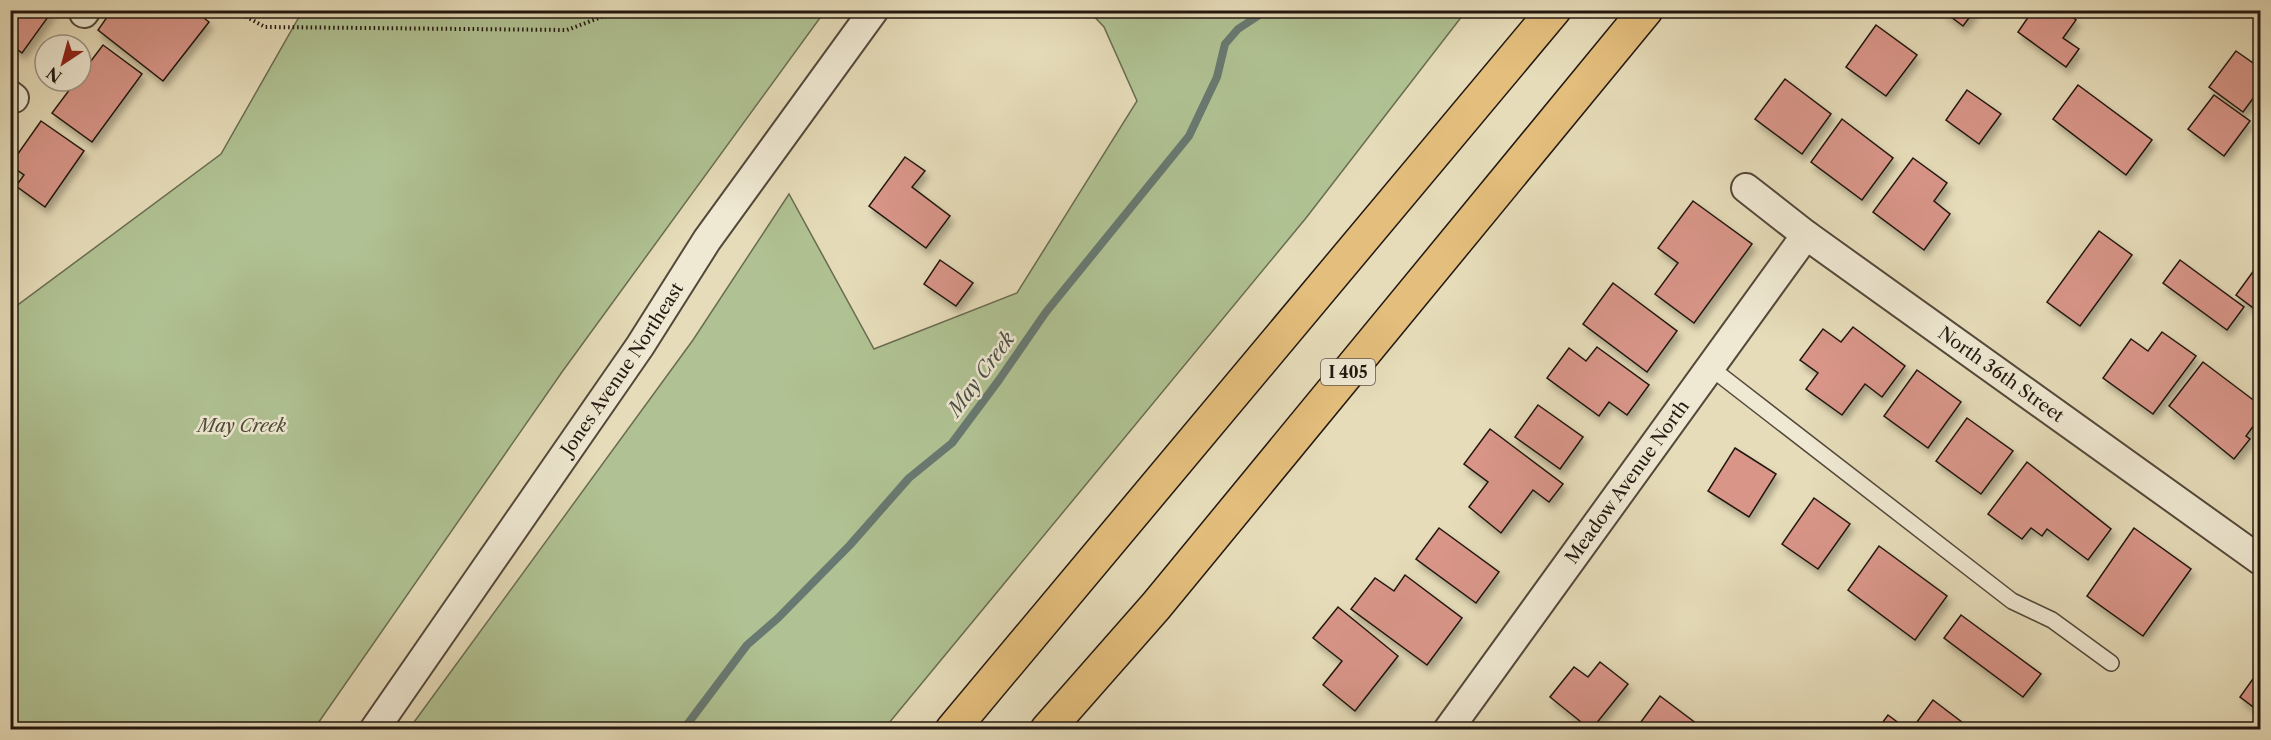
<svg xmlns="http://www.w3.org/2000/svg" width="2271" height="740" viewBox="0 0 2271 740" font-family="'Libre Caslon Text',serif">
	<defs>
		<filter id="shadow"><feDropShadow dx="3.5" dy="6" stdDeviation="3" flood-color="#0004"/></filter>
	</defs>
	<rect width="100%" height="100%" fill="#e6dcb9"/>
	<filter id="stains"><feTurbulence type="fractalNoise" baseFrequency=".00333" numOctaves="4"/><feColorMatrix values="0 0 0 0 .2 0 0 0 0 .09 0 0 0 0 .02 0 0 0 .5 -.17"/></filter>
	<radialGradient id="worn" r=".72"><stop offset=".6" stop-color="#630" stop-opacity="0"/><stop offset="1" stop-color="#630" stop-opacity=".3"/></radialGradient>
	<g fill="#b0c293" stroke="#696c51" stroke-width="1.5">
		<polygon points="303,10 825,11 562,372 314,729 11,729 11,310 221,154"/>
		<polygon points="1089,11 1466,11 1306,218 884,729 409,729 693,340 789,194 874,349 1017,293 1137,101 1104,27"/>
	</g>
	<g fill="none" stroke-linecap="round" stroke-linejoin="round">
		<polyline stroke="#687971" stroke-width="8" points="683,730 747,645 778,618 850,545 909,478 952,443 999,380 1046,312 1189,136 1217,77 1225,44 1238,29 1267,10"/>
	</g>
	<g fill="#d89588" stroke="#22170f" stroke-width="1.5" filter="url(#shadow)">
		<polygon points="10,10 53,10 22,53 10,44"/>
		<polygon points="112,10 194,10 209,22 163,81 98,30"/>
		<polygon points="1942,10 1975,10 1963,26"/>
		<polygon points="2033,10 2064,10 2076,20 2063,38 2079,49 2066,67 2018,32"/>
		<polygon points="1876,25 1917,55 1886,96 1846,67"/>
		<polygon points="103,45 142,74 92,142 52,113 76,81 81,81 81,74"/>
		<polygon points="2236,51 2260,68 2260,89 2243,112 2209,87"/>
		<polygon points="1785,79 1831,114 1802,154 1755,119"/>
		<polygon points="2078,85 2152,140 2126,175 2053,119"/>
		<polygon points="1967,90 2001,114 1979,144 1946,120"/>
		<polygon points="2214,95 2250,121 2224,156 2188,129"/>
		<polygon points="1842,119 1893,158 1862,200 1811,162"/>
		<polygon points="41,121 84,151 45,207 16,186 24,175 10,165"/>
		<polygon points="905,157 925,171 912,187 950,216 926,248 869,206"/>
		<polygon points="1913,158 1947,183 1934,201 1950,214 1924,250 1873,212"/>
		<polygon points="1693,201 1752,244 1694,323 1655,294 1678,263 1658,248"/>
		<polygon points="2099,231 2132,255 2080,326 2047,302"/>
		<polygon points="940,260 973,283 956,306 924,284"/>
		<polygon points="2180,260 2244,307 2227,330 2163,283"/>
		<polygon points="2260,262 2260,313 2236,295"/>
		<polygon points="1613,283 1677,331 1647,372 1583,324"/>
		<polygon points="1853,327 1905,366 1882,397 1865,384 1842,415 1806,389 1818,373 1800,360 1823,329 1841,342"/>
		<polygon points="2162,332 2196,356 2153,414 2103,378 2131,339 2148,351"/>
		<polygon points="1597,347 1649,385 1627,415 1609,402 1599,416 1547,378 1569,348 1586,361"/>
		<polygon points="2203,362 2260,405 2260,411 2254,419 2257,421 2246,436 2250,439 2234,459 2169,406"/>
		<polygon points="1917,370 1961,402 1928,448 1884,416"/>
		<polygon points="1538,405 1583,437 1560,469 1515,437"/>
		<polygon points="1967,418 2013,451 1981,494 1936,461"/>
		<polygon points="1490,429 1563,484 1549,502 1533,490 1501,533 1469,507 1488,482 1464,464"/>
		<polygon points="1735,448 1776,474 1749,517 1708,491"/>
		<polygon points="2027,462 2111,529 2088,560 2047,529 2042,536 2031,528 2022,539 1988,514"/>
		<polygon points="1814,498 1850,524 1818,569 1782,544"/>
		<polygon points="1439,528 1499,572 1476,603 1416,559"/>
		<polygon points="2134,528 2191,569 2143,636 2087,596"/>
		<polygon points="1879,546 1947,596 1915,640 1848,590"/>
		<polygon points="1405,575 1462,618 1427,665 1351,609 1375,578 1394,591"/>
		<polygon points="1338,607 1398,656 1355,711 1323,685 1342,661 1313,638"/>
		<polygon points="1961,615 2041,674 2023,697 1944,638"/>
		<polygon points="1600,662 1628,684 1591,730 1550,697 1574,667 1588,677"/>
		<polygon points="2260,669 2260,712 2240,697"/>
		<polygon points="1660,696 1705,730 1635,730"/>
		<polygon points="1933,700 1967,726 1965,730 1911,730"/>
		<polygon points="1888,715 1908,730 1877,730"/>
	</g>
	<g fill="none" stroke-linecap="round" stroke-linejoin="round">
		<defs>
			<polyline id="service" points="1711,368 2012,601 2052,620 2111,663"/>
			<g id="minor">
				<polyline points="84,13 86,10"/>
				<polyline points="10,95 14,98"/>
				<path id="s1" d="M 1746,188 L 1806,235 L 2260,560"/>
				<path id="s2" d="M 374,730 L 640,346 L 707,240 L 874,10"/>
				<path id="s3" d="M 1448,730 L 1806,235"/>
			</g>
			<g id="motorway">
				<polyline points="952,730 1554,10"/>
				<polyline points="1047,730 1156,606 1646,10"/>
			</g>
		</defs>
		<use href="#service" stroke="#53483a" stroke-width="18"/>
		<use href="#minor" stroke="#53483a" stroke-width="32"/>
		<use href="#motorway" stroke="#22170f" stroke-width="36"/>
		<polyline stroke="#22170f" stroke-width="4" stroke-dasharray="1.5 3" stroke-linecap="butt" points="234,10 265,27 567,30 620,10"/>
		<use href="#service" stroke="#efe8d2" stroke-width="15"/>
		<use href="#minor" stroke="#efe8d2" stroke-width="28"/>
		<use href="#motorway" stroke="#e3be7c" stroke-width="33"/>
	</g>
	<g text-anchor="middle" dominant-baseline="central" stroke-width="5" stroke-linejoin="round" paint-order="stroke">
		<rect fill="#efe8d2" stroke="#60564a" stroke-width="1.5" x="1321" y="359" width="54" height="26" rx="4.5"/>
		<g font-size="16" font-weight="bold" fill="#22170f">
			<text x="1348" y="372">I 405</text>
		</g>
		<g font-size="18" fill="#22170f" stroke="#efe8d2">
			<text stroke="none"><textPath href="#s2" startOffset="438">Jones Avenue Northeast</textPath></text>
			<text stroke="none"><textPath href="#s1" startOffset="316">North 36th Street</textPath></text>
			<text stroke="none"><textPath href="#s3" startOffset="306">Meadow Avenue North</textPath></text>
		</g>
		<g font-size="18" font-style="italic" fill="#4d4a37" stroke="#efe8d2">
			<text x="242" y="426">May Creek</text>
		</g>
		<g font-size="20" font-style="italic" fill="#4b5048" stroke="#efe8d2">
			<text transform="translate(981 374) rotate(-54)">May Creek</text>
		</g>
	</g>
	<rect width="2271" height="740" fill="none" stroke="#e6dcb9" stroke-width="36"/>
	<rect x="12" y="12" width="2247" height="716" fill="none" stroke="#22170f" stroke-width="3"/>
	<rect x="18" y="18" width="2235" height="704" fill="none" stroke="#22170f" stroke-width="1.5"/>
	<g transform="translate(63 63) rotate(216)"><circle r="28" fill="#efe8d2" stroke="#9d9484" stroke-width="1.5"/>
	<path d="M0-4.5L10 22L0 15L-10 22Z" fill="#8f2418"/>
	<text y="-9" font-size="16" font-weight="bold" text-anchor="middle" fill="#22170f">N</text>
	</g>
	<rect width="100%" height="100%" filter="url(#stains)"/>
	<rect width="100%" height="100%" fill="url(#worn)"/>
</svg>
